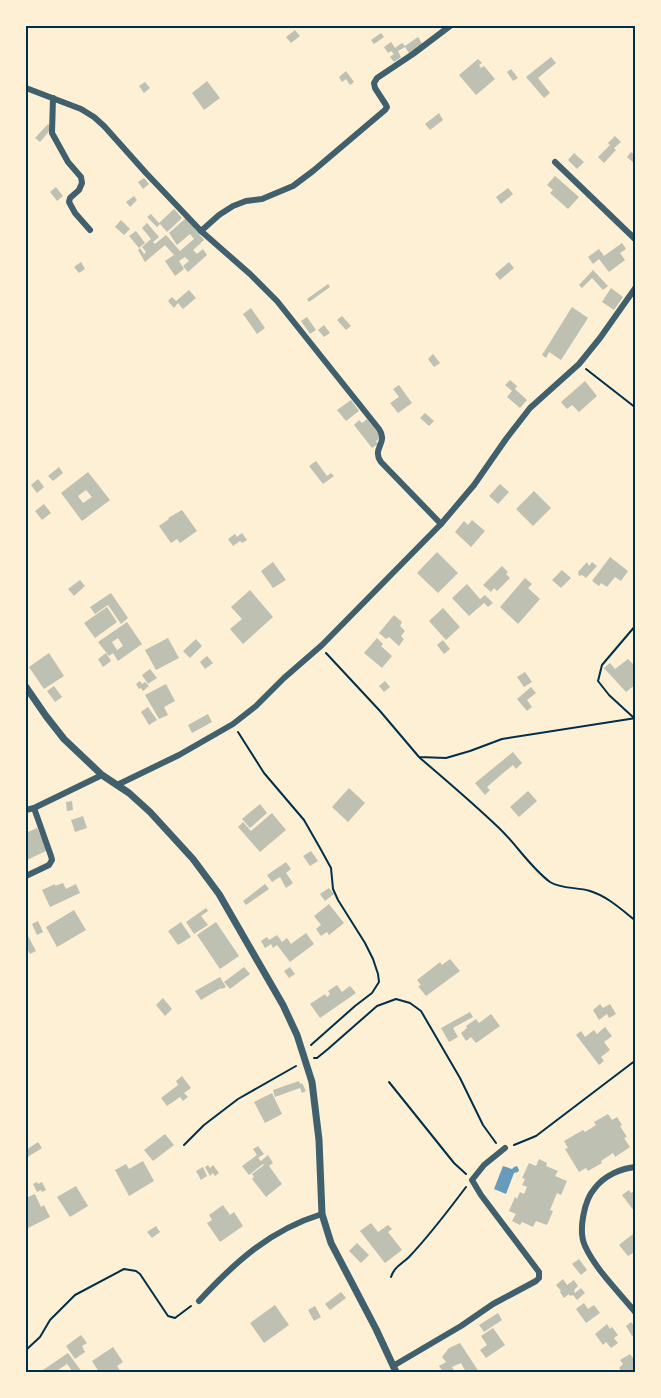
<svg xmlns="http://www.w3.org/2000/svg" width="661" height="1398" viewBox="0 0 661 1398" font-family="'Space Grotesk',sans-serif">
	<rect width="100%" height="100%" fill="#fdf0d5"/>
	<polygon fill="#669bbc" points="503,1166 512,1169 514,1167 517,1166 519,1170 518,1172 514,1173 506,1194 494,1189"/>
	<g fill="#bec0b2" fill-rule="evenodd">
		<polygon points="295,30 300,36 291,43 286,37"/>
		<polygon points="381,33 384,37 374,44 371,40"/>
		<polygon points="418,37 424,47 411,56 405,47 398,51 401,57 394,62 390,57 394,54 391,51 388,53 384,47 391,42 395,48 402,43 405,46"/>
		<polygon points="551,57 556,63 538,78 550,93 544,98 526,77"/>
		<polygon points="478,59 482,63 479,65 481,68 484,66 495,79 476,95 459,75"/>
		<polygon points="511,69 518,78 513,81 507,72"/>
		<polygon points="346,71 354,82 350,85 346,79 342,82 339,77"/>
		<polygon points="207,81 220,98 204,110 192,93"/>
		<polygon points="145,82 150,88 144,93 139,86"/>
		<polygon points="439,113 443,120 430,130 425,124"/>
		<polygon points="48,124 52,128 40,142 35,138"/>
		<polygon points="615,136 621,142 614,148 616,150 604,163 598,157 610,145 608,143"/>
		<polygon points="631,152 636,156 636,165 627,157"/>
		<polygon points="574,153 584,162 577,169 568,160"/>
		<polygon points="555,176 579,197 568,209 550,193 553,190 547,185"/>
		<polygon points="144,178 149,184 143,189 138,182"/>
		<polygon points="56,187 63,196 57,201 50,192"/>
		<polygon points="508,188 513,194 501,204 496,197"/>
		<polygon points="134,196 137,200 130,207 126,202"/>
		<polygon points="174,209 182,218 167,232 160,224 157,227 147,217 151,214 159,223"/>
		<polygon points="186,218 204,240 193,250 197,254 203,249 207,255 188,272 183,266 189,261 185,257 179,261 184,269 175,276 165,261 174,255 165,245 145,262 138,250 140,248 144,254 146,252 142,247 151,239 142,228 147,223 159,237 153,242 155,244 166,235 180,251 194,239 190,234 177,245 169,233"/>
		<polygon points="121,220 130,229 124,235 115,227"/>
		<polygon points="136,231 145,243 139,248 129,236"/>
		<polygon points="622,243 626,249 620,253 625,260 609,272 599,259 593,264 588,257 599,249 604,256"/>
		<polygon points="81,262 85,269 79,273 74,267"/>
		<polygon points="509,262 514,268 500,280 495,274"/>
		<polygon points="593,270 608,286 603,290 592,278 582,288 579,285"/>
		<polygon points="328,284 330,287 309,302 307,299"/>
		<polygon points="611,288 623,297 614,310 602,302"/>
		<polygon points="189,290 196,298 183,309 178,303 174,308 168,301 172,297 176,301"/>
		<polygon points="572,307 588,318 561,360 549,352 546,358 542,355"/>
		<polygon points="251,308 265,328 257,334 243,314"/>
		<polygon points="342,316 351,326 346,330 337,320"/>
		<polygon points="307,317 316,330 310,334 301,321"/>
		<polygon points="324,325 330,333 324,337 318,330"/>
		<polygon points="433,354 440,363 434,367 428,359"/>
		<polygon points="510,380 517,386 515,389 527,400 520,408 507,397 512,391 505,385"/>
		<polygon points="585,381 597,396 579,412 572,405 567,409 561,402"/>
		<polygon points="399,385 412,403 398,413 390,403 399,397 393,389"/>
		<polygon points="351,400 359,411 346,421 337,410"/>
		<polygon points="425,413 434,421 429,426 420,418"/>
		<polygon points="367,419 381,437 376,441 378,444 372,448 354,425 359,420 362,423"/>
		<polygon points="316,461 327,476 331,473 334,476 323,484 309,466"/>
		<polygon points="59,467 63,473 53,481 48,476"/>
		<path d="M 88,472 L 110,500 L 82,521 L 61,493 ZM 86,490 L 92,497 L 83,503 L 78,496 Z"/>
		<polygon points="38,479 44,487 37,493 31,485"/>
		<polygon points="500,484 509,492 498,504 489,496"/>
		<polygon points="534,491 551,508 533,526 516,509"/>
		<polygon points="44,504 51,513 42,520 35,511"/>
		<polygon points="182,510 197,531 180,543 177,539 171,543 159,526 169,519 168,518"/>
		<polygon points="472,520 485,531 471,547 455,532 464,521 468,525"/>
		<polygon points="242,533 247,540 242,543 240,541 233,546 228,539 235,534 237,537"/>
		<polygon points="437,552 458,573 438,593 417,573"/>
		<polygon points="610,557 628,571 621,581 615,577 607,587 601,583 599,586 592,581"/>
		<polygon points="273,562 286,580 273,588 261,571"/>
		<polygon points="587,562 589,566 592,562 597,566 586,578 582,575 579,576 578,572"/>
		<polygon points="502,566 508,572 506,574 510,578 497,591 494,588 491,592 483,585"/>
		<polygon points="562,570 571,578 561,588 552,580"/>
		<polygon points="525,578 532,584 528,588 540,599 518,624 500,607"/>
		<polygon points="80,580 85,586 74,596 68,589"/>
		<polygon points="467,584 480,599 485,595 493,603 488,607 484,603 469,616 452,598"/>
		<polygon points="250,590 273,617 243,644 230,629 242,619 231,607"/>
		<polygon points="111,593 128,618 121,624 108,605 95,614 90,607"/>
		<polygon points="107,607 117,622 95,638 84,623"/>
		<polygon points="443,608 460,627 446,640 429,621"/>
		<polygon points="394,615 402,622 400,626 405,631 401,636 404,639 399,646 389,637 386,639 379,633"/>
		<path d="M 127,622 L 142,644 L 118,661 L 113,653 L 109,656 L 98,642 ZM 118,638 L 123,646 L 117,650 L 112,642 Z"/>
		<polygon points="168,638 179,658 156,670 145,650"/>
		<polygon points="377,638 383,644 381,646 392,656 382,668 364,653"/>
		<polygon points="196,639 202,646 190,658 183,651"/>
		<polygon points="443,640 450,649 444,654 437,645"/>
		<polygon points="49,653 64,676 44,689 29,667"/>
		<polygon points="106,653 111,661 103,667 98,659"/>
		<polygon points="207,656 213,663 205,669 200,662"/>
		<polygon points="628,659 636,667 636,684 626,692 604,668 610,663 615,669"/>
		<polygon points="150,669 157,678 148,684 142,675"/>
		<polygon points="525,672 532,682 524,687 517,677"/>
		<polygon points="140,681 142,684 145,682 149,686 143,691 141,688 139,689 136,684"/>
		<polygon points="385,681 390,687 384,692 379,686"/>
		<polygon points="166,684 175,701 164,707 168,715 159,719 145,695"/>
		<polygon points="54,686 62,697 55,702 47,691"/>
		<polygon points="531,687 536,693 527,700 532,707 527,711 517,699"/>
		<polygon points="148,707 157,720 149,725 141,712"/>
		<polygon points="208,714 212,722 192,733 188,725"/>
		<polygon points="513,752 522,763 516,769 513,765 502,774 487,787 490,790 485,795 475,783"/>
		<polygon points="349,788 365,803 348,822 332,807"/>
		<polygon points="528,791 537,801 519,817 510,807"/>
		<polygon points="72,801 73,810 67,811 66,802"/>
		<polygon points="260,804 267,813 250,828 242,819"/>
		<polygon points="272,813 286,830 260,852 238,827 243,822 251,831"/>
		<polygon points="83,816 87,828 75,832 71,820"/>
		<polygon points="37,828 48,850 27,860 26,856 26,833"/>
		<polygon points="311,851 318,861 310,866 303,856"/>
		<polygon points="286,862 291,869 286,873 293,883 286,888 280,877 272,882 267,875"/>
		<polygon points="63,883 66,889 76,884 80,893 50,907 42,890 55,884 55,886"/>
		<polygon points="265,884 269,889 246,905 243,901"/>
		<polygon points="329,888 334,894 325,901 320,894"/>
		<polygon points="329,904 344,923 329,935 327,932 321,936 316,929 321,925 314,916"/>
		<polygon points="206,908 208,911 201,916 208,925 194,934 186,922"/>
		<polygon points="74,910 86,930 57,947 46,927"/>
		<polygon points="38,921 43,932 37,935 32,924"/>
		<polygon points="181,922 191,937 178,945 168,931"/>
		<polygon points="216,922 239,956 220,969 197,935"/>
		<polygon points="26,932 36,951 30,954 26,946"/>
		<polygon points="306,933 314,944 290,962 277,945 273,948 271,944 265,948 261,941 267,937 269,940 277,935 282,942 287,938 291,944"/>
		<polygon points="450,959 460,971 426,996 418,986 421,985 417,980 440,962 442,965"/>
		<polygon points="244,967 250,974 230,989 224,982"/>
		<polygon points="290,967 295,974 289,978 284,971"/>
		<polygon points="220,977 226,987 222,989 221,988 201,1000 195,991"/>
		<polygon points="337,985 342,992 350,986 356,993 320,1018 310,1004 325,994 327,997 330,994 328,991"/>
		<polygon points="163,998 172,1009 165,1016 156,1005"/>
		<polygon points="600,1004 603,1008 610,1004 616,1014 609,1018 607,1014 599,1020 593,1010"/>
		<polygon points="470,1012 473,1017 453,1028 458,1037 449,1042 441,1028"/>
		<polygon points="491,1014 500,1026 476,1043 471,1037 466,1041 461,1033 467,1028 466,1026 476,1019 479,1023"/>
		<polygon points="605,1027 612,1036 604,1042 610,1050 601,1057 604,1061 599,1065 576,1035 581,1031 585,1037 594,1030 597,1034"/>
		<polygon points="182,1076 191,1088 184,1093 188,1097 183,1101 180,1097 167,1106 161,1098 178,1085 176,1081"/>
		<polygon points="299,1081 300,1084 302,1083 306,1091 302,1093 300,1088 275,1097 273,1090"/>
		<polygon points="272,1093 282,1114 265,1123 254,1102"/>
		<polygon points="608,1114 612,1120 617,1117 622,1125 620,1126 627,1137 624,1138 630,1147 615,1157 613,1153 601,1161 602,1163 588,1171 586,1168 579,1172 565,1149 568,1148 564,1141 583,1130 585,1132 596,1125 594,1122"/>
		<polygon points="165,1134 174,1145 153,1161 144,1150"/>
		<polygon points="38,1142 42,1148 26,1158 26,1150"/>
		<polygon points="258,1146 264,1154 258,1158 261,1161 268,1155 273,1163 269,1166 282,1184 266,1197 252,1179 254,1177 252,1174 264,1165 263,1164 249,1175 242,1166 257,1155 253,1149"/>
		<polygon points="539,1159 547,1163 546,1166 558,1171 555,1176 567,1181 561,1195 557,1193 550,1210 553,1211 547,1225 536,1221 533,1227 522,1222 520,1225 512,1221 516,1214 509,1211 515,1197 517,1199 520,1192 524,1194 527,1187 522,1185 525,1179 522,1178 529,1163 536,1166"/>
		<polygon points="143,1161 154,1181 129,1196 115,1170 126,1164 129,1169"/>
		<polygon points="208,1165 210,1168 213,1165 219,1173 215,1176 213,1173 210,1176 205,1167"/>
		<polygon points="203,1167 207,1176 201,1180 196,1171"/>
		<polygon points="37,1182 38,1184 42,1182 46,1190 42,1192 41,1190 37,1192 33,1184"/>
		<polygon points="76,1186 88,1206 70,1217 57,1197"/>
		<polygon points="629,1190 631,1193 636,1190 636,1210 634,1211 622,1195"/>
		<polygon points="35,1194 41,1207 44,1205 50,1217 26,1229 26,1198"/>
		<polygon points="223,1205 230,1215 234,1212 243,1226 220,1242 207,1223 212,1220 209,1215"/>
		<polygon points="371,1223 378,1232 388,1225 392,1229 388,1232 402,1250 385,1263 360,1231"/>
		<polygon points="156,1226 160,1232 152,1238 147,1232"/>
		<polygon points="633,1234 636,1237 636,1255 633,1253 628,1256 619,1245"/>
		<polygon points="357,1243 369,1255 361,1263 349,1251"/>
		<polygon points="579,1259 587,1270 581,1275 572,1264"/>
		<polygon points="563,1279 567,1285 574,1280 578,1286 574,1290 575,1293 581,1288 585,1293 577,1300 573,1295 570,1296 569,1294 564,1298 560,1292 561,1291 556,1285"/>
		<polygon points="341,1292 346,1298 330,1310 325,1304"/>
		<polygon points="584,1303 588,1309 594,1305 600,1313 586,1323 576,1309"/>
		<polygon points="275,1305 289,1325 264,1343 250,1323"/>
		<polygon points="315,1306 321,1317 314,1321 308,1310"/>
		<polygon points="498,1313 502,1320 484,1332 479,1325"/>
		<polygon points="631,1322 636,1328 636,1334 632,1336 626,1326"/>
		<polygon points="607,1324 610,1329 612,1327 618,1335 614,1338 618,1343 611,1348 606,1342 603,1345 595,1334"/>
		<polygon points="493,1328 505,1345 486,1358 480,1350 487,1345 481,1336"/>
		<polygon points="81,1335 87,1343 82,1346 85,1352 75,1359 66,1346"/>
		<polygon points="460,1343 479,1372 466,1372 461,1363 452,1367 455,1372 443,1372 439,1366 446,1362 442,1357 449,1348"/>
		<polygon points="113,1347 123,1362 117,1366 121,1372 99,1372 92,1361"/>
		<polygon points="68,1353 82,1372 73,1372 67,1364 55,1372 44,1372 43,1370"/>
		<polygon points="630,1354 633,1358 636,1356 636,1372 622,1372 619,1368 623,1364 620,1360"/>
	</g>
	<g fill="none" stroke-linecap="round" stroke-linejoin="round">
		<g stroke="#003049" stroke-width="2">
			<polyline points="586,369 636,408"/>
			<polyline points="326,653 380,711 419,757 446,758 470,751 502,739 636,718"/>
			<polyline points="634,718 609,695 598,681 602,665 636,625"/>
			<polyline points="238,732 264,773 304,820 320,848 331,868 333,889 338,900 365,943 373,959 378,974 379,982 372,993 355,1006 311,1045"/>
			<path d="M 420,758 C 447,781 474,804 499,828 C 517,845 530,867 550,882 C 561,889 577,887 590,891 C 607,896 622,910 636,921"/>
			<polyline points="314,1058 317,1058 328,1049 377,1006 396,999 410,1003 421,1011 460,1078 483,1125 496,1143"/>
			<polyline points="389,1082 454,1163 466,1174"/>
			<polyline points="184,1145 204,1125 238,1099 296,1066"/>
			<polyline points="514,1145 536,1136 636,1060"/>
			<path d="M 391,1277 C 394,1267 402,1264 409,1257 C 430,1235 448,1211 466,1187"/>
			<polyline points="26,1350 40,1337 50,1320 75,1295 124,1269 136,1271 140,1274 168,1316 175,1318 191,1306"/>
		</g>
		<g stroke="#3f606c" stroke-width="6">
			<path d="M 26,88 L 81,109 L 94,117 L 104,126 L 146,173 L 201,231 L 250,274 L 277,301 L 379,429 C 389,443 371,448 381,462 L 441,524"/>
			<polyline points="53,98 52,133 68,162 81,177 82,183 79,190 70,198 69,202 75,213 90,230"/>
			<polyline points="555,162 636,240"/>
			<polyline points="201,231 219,215 233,206 246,201 262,199 293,186 313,171 385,110 387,107 386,105 375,88 374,83 377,78 413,54 450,26"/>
			<polyline points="117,785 179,755 233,724 256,706 284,678 322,645 441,524 474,485 506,439 530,408 579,364 600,338 636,287"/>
			<polyline points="26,810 34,808 102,775"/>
			<polyline points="26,876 49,865 52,860 51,856 34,808"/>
			<path d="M 636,1167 C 621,1168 604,1176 595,1188 C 584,1200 578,1231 585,1246 C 596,1270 619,1292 636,1313"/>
			<path d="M 199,1301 C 235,1262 270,1230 322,1214"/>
			<polyline points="393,1366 461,1326 493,1304 536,1281 539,1278 539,1272 481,1195 472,1180 484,1165 505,1148"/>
		</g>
		<polyline stroke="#3f606c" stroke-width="7" points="26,687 46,716 64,739 102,775 129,793 150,812 193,859 219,894 283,1005 297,1035 312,1082 319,1140 322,1214 331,1243 376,1329 396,1372"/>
	</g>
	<rect width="661" height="1398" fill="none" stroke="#fdf0d5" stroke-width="54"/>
	<rect x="27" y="27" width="607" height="1344" fill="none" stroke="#003049" stroke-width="2"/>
</svg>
